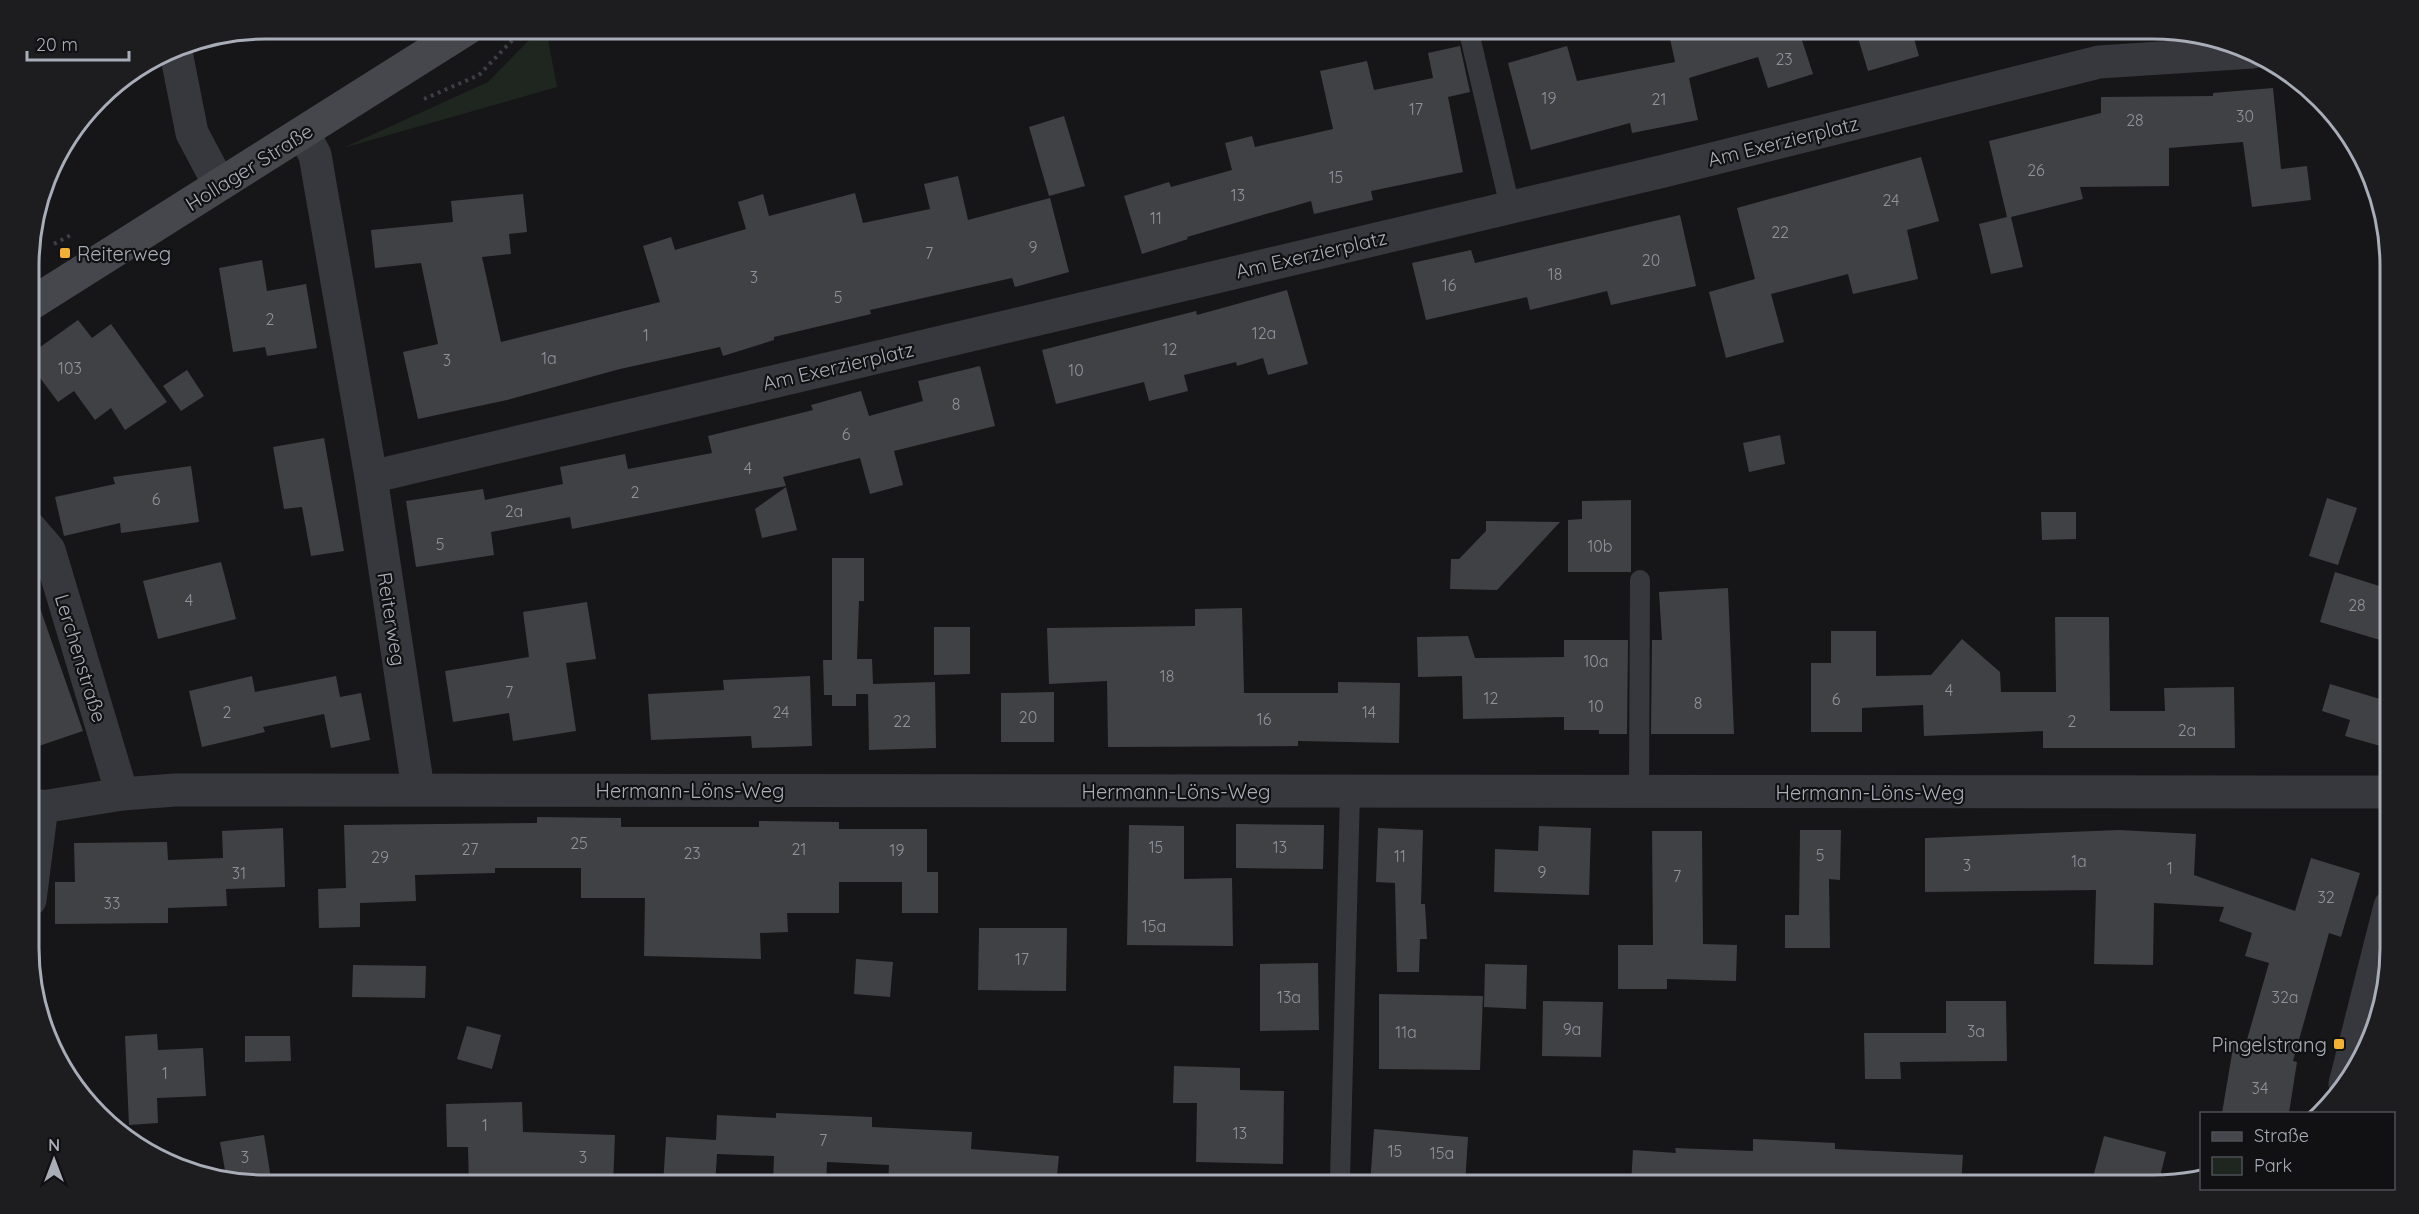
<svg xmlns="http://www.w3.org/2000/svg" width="2419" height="1214" viewBox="0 0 2419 1214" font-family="Quicksand,sans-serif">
	<rect width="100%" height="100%" fill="#161618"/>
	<polygon fill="#1e261f" points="541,28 546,29 557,87 343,148 488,82"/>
	<g fill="#404145">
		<polygon points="1697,28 1798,28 1813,74 1768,88 1758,57 1689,78 1698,120 1632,133 1630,123 1531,150 1508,63 1567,46 1577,81 1675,62 1669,34"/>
		<polygon points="1855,28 1911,28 1919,56 1868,71"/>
		<polygon points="1460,46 1470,92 1448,97 1463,172 1371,191 1373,200 1314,214 1311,201 1187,237 1188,239 1142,254 1124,196 1169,182 1171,187 1232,170 1225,143 1252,136 1255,147 1333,129 1320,71 1367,61 1374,90 1433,78 1428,53"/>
		<polygon points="2273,88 2281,169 2307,166 2311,200 2252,207 2243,142 2169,148 2169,186 2080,187 2083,199 2011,217 2023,267 1991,274 1979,224 2007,217 1989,141 2101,113 2101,97 2213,96 2213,93"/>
		<polygon points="1064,116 1085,186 1049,196 1029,127"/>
		<polygon points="1921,157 1939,221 1907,230 1918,279 1853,294 1848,274 1771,294 1784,342 1726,358 1709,292 1755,279 1737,208"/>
		<polygon points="958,176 968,220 1050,198 1069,272 1015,287 1012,278 870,310 871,314 774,337 774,340 723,356 720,347 620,369 507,400 418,419 403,352 438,344 421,263 375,268 371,230 453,222 451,201 523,194 527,232 509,234 511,254 482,257 501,342 660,302 643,246 671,237 675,250 746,229 738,202 763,194 769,216 855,193 863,223 930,209 924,184"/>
		<polygon points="1680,215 1696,286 1611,305 1607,291 1530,310 1527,297 1426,320 1412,263 1471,250 1475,263"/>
		<polygon points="262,260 267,291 306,284 317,348 267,356 265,347 233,352 219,268"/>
		<polygon points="1287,290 1308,364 1268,375 1263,358 1237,366 1236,362 1184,375 1188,391 1149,401 1144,382 1056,404 1042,350 1196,311 1197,315"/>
		<polygon points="78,320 92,338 111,324 167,402 125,430 111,408 95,420 74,391 58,402 29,363 29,355"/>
		<polygon points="980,366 995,426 894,451 903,485 870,494 860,458 783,477 786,486 572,529 570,517 491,532 494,555 416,567 406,501 483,489 485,500 563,484 560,467 625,454 628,469 712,453 708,436 813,410 811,405 861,391 869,416 923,401 918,381"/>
		<polygon points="187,370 204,396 181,411 163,386"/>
		<polygon points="1780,435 1785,464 1749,472 1743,443"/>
		<polygon points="324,438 344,551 311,556 302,507 284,509 273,447"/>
		<polygon points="191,466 199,522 121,533 120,523 64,536 55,497 115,484 113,477"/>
		<polygon points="786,487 797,530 762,538 755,509"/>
		<polygon points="2327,498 2357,508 2338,565 2309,556"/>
		<polygon points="1631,500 1631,572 1568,572 1568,520 1582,519 1582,501"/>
		<polygon points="2041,512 2076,512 2076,539 2042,540"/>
		<polygon points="1486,521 1560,522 1497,590 1450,589 1451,559 1459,559 1486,531"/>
		<polygon points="832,558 864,558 864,601 859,601 857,659 872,659 873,684 935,682 936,748 869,750 868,694 856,694 856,706 832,706 832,695 824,695 823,660 832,660"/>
		<polygon points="221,562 236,619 158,639 143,581"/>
		<polygon points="2335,572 2389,589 2390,643 2320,622"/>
		<polygon points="1728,588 1734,734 1651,734 1652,640 1662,640 1659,592"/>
		<polygon points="34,591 83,731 30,749 30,592"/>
		<polygon points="587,602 596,659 566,663 576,731 513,741 509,713 453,722 445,671 529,657 523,612"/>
		<polygon points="1242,608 1244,693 1338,693 1338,682 1400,683 1399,743 1298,741 1298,746 1108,747 1107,681 1049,684 1047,628 1195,626 1195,609"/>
		<polygon points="2055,617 2109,617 2110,711 2165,711 2164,688 2234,687 2235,748 2043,748 2043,731 1924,736 1923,705 1862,708 1862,732 1811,732 1811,663 1831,663 1831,631 1876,631 1876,676 1931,675 1962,639 2000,672 2001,692 2056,692"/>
		<polygon points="934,627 970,627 970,674 934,675"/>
		<polygon points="1468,636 1475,658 1564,657 1564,640 1628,640 1627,734 1599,734 1599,730 1564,730 1564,717 1463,719 1462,676 1418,677 1417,637"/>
		<polygon points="252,676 255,692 336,676 340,697 361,693 370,740 331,748 324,714 263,727 265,732 202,747 189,691"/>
		<polygon points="810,676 812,746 752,748 751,736 651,740 648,694 724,690 723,680"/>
		<polygon points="2330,684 2390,702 2390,729 2384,747 2345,736 2350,720 2322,711"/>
		<polygon points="1054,692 1054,742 1001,742 1001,693"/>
		<polygon points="537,817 621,818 621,827 759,827 759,821 839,822 839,829 927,829 927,872 938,872 938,913 902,913 902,882 839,882 839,913 787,913 788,932 760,933 761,959 644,956 645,898 581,898 581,868 495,868 495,873 415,875 416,901 360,903 360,927 319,928 318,889 346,888 344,825 537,823"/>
		<polygon points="1236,824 1324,825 1323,869 1236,868"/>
		<polygon points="1129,825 1184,826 1184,879 1232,878 1233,946 1127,945"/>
		<polygon points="1539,826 1591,828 1589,895 1494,892 1495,849 1538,851"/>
		<polygon points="283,828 285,887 226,889 227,906 168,908 168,923 55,924 55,882 75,882 74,843 167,842 168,860 223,858 222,831"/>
		<polygon points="1378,828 1423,830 1421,904 1425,904 1427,939 1420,939 1419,972 1397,972 1395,883 1376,882"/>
		<polygon points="1800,830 1841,830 1840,880 1829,879 1830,948 1785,948 1785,915 1799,915"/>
		<polygon points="2119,830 2196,834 2194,875 2295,911 2311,858 2360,873 2341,937 2329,933 2293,1061 2297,1062 2289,1113 2222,1113 2234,1042 2246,1043 2269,963 2245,956 2252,933 2219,921 2224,907 2154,903 2153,965 2094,964 2096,890 1925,892 1925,838"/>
		<polygon points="1652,831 1702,831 1703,944 1737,945 1736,981 1667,979 1667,989 1618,989 1618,945 1653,945"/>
		<polygon points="979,928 1067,928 1066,991 978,990"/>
		<polygon points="856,959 893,962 890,997 854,994"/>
		<polygon points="1318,963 1319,1030 1260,1031 1260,964"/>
		<polygon points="1485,964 1527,965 1526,1009 1484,1007"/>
		<polygon points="353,965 426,966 425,998 352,997"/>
		<polygon points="1379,994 1483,996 1480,1070 1379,1069"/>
		<polygon points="1543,1001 1603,1002 1601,1057 1542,1056"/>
		<polygon points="1946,1001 2006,1001 2007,1061 1900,1062 1901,1079 1865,1079 1864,1033 1946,1033"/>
		<polygon points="467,1026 501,1035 492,1069 457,1059"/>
		<polygon points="157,1034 158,1050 203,1048 206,1096 157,1098 158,1123 129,1125 125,1036"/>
		<polygon points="245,1036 290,1036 291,1061 245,1062"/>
		<polygon points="1174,1066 1240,1068 1240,1090 1284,1091 1283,1164 1196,1162 1197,1103 1173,1103"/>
		<polygon points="522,1102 523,1132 615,1135 613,1185 469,1185 468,1147 447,1147 446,1104"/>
		<polygon points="776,1113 872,1117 872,1127 972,1132 971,1149 1059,1156 1056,1185 888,1185 889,1165 827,1162 826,1185 773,1185 774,1156 717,1154 715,1185 663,1185 666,1137 716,1140 717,1115 776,1118"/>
		<polygon points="1374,1129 1468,1137 1465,1185 1370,1185"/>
		<polygon points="264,1135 272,1185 226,1176 220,1142"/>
		<polygon points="2104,1136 2166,1152 2158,1185 2091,1185"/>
		<polygon points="1753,1139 1835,1143 1835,1149 1963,1155 1961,1185 1631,1185 1633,1150 1676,1153 1675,1148 1753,1151"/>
	</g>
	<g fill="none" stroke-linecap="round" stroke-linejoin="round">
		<g stroke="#3d3f44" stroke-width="4" stroke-dasharray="3 4.5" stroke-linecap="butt">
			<polyline points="424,99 479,75 524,28"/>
			<polyline points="54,244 71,235"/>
		</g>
		<g stroke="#37383d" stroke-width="20">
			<polyline points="1468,28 1510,207"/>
			<polyline points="1639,792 1640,580"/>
			<polyline points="1340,1178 1350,792"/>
		</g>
		<g stroke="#37383d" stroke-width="33">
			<polyline points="175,47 192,133 219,184"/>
			<polyline points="303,133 315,155 371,477 418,789"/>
			<polyline points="371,477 1664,171 2099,62 2253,52"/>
			<polyline points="30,528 49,550 122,794"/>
			<polyline points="30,809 122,794 175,790 2390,792"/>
			<polyline points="30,900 42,806"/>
			<polyline points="2345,1084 2390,906"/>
		</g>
		<polyline stroke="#45474d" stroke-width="33" points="29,305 468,28"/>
	</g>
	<g fill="#f2b134" stroke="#111113" stroke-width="2">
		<rect x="59" y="247" width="12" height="12" rx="3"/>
		<rect x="2333" y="1038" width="12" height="12" rx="3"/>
	</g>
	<g text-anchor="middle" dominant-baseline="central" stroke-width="4.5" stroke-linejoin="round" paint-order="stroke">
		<g font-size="16" fill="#8e929b">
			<text x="1784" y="59">23</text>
			<text x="1549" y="98">19</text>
			<text x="1659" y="99">21</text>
			<text x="1416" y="109">17</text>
			<text x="2245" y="116">30</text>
			<text x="2135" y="120">28</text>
			<text x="2036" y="170">26</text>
			<text x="1336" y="177">15</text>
			<text x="1238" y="195">13</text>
			<text x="1891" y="200">24</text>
			<text x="1156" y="218">11</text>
			<text x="1780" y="232">22</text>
			<text x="1033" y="247">9</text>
			<text x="929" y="253">7</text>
			<text x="1651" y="260">20</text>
			<text x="1555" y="274">18</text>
			<text x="754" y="277">3</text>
			<text x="1449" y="285">16</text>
			<text x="838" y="297">5</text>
			<text x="270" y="319">2</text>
			<text x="1264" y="333">12a</text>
			<text x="646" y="335">1</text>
			<text x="1170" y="349">12</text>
			<text x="549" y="358">1a</text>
			<text x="447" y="360">3</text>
			<text x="70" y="368">103</text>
			<text x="1076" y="370">10</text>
			<text x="956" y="404">8</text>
			<text x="846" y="434">6</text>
			<text x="748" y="468">4</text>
			<text x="635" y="492">2</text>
			<text x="156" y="499">6</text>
			<text x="514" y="511">2a</text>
			<text x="440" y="544">5</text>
			<text x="1600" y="546">10b</text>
			<text x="189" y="600">4</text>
			<text x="2357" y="605">28</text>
			<text x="1596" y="661">10a</text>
			<text x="1167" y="676">18</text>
			<text x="1949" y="690">4</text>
			<text x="509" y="692">7</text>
			<text x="1491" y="698">12</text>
			<text x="1836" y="699">6</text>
			<text x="1698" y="703">8</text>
			<text x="1596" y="706">10</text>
			<text x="227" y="712">2</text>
			<text x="781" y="712">24</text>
			<text x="1369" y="712">14</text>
			<text x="1028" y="717">20</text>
			<text x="1264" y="719">16</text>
			<text x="902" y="721">22</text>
			<text x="2072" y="721">2</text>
			<text x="2187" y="730">2a</text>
			<text x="579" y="843">25</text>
			<text x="1156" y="847">15</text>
			<text x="1280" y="847">13</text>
			<text x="470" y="849">27</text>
			<text x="799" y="849">21</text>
			<text x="897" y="850">19</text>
			<text x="692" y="853">23</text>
			<text x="1820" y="855">5</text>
			<text x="1400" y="856">11</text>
			<text x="380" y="857">29</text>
			<text x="2079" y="861">1a</text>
			<text x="1967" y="865">3</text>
			<text x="2170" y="868">1</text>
			<text x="1542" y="872">9</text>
			<text x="239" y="873">31</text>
			<text x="1677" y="876">7</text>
			<text x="2326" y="897">32</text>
			<text x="112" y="903">33</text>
			<text x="1154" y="926">15a</text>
			<text x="1022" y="959">17</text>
			<text x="1289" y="997">13a</text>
			<text x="2285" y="997">32a</text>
			<text x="1572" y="1029">9a</text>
			<text x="1976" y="1031">3a</text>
			<text x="1406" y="1032">11a</text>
			<text x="165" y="1073">1</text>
			<text x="2260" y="1088">34</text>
			<text x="485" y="1125">1</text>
			<text x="1240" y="1133">13</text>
			<text x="823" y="1140">7</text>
			<text x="1395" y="1151">15</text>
			<text x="1442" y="1153">15a</text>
			<text x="245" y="1157">3</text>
			<text x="583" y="1157">3</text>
		</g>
		<g font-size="20" fill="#a8adb8" stroke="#111113">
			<text transform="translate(1783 141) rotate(-14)">Am Exerzierplatz</text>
			<text transform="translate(249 167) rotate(-32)">Hollager Straße</text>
			<text transform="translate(1311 254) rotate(-13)">Am Exerzierplatz</text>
			<text transform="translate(838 366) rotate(-13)">Am Exerzierplatz</text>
			<text transform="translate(392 619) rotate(81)">Reiterweg</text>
			<text transform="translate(81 658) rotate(73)">Lerchenstraße</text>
			<text x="690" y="790">Hermann-Löns-Weg</text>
			<text x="1176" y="791">Hermann-Löns-Weg</text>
			<text x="1870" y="792">Hermann-Löns-Weg</text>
		</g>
		<g font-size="20" fill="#a8adb8" stroke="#111113" text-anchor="start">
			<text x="77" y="253">Reiterweg</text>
			<text x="2327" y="1044" text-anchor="end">Pingelstrang</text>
		</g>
	</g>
	<path d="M0 0H2419V1214H0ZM266 39H2153A227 227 0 0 1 2380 266V948A227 227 0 0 1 2153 1175H266A227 227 0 0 1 39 948V266A227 227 0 0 1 266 39Z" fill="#1d1d20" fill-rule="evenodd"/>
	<path fill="none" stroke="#a8adb8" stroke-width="3" d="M266 39H2153A227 227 0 0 1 2380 266V948A227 227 0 0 1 2153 1175H266A227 227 0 0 1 39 948V266A227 227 0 0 1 266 39Z"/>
	<rect x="2200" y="1112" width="195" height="78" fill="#111113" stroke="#4d4f55" stroke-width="1.5"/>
	<rect x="2212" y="1132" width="30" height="9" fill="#45474d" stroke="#4d4f55" stroke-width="1.5"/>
	<text x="2254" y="1142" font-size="18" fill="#a8adb8">Straße</text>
	<rect x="2212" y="1157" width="30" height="18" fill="#1e261f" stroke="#4d4f55" stroke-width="1.5"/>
	<text x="2254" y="1172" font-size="18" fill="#a8adb8">Park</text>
	<g transform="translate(54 1160)" stroke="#111113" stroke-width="4.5" paint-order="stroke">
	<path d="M0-4.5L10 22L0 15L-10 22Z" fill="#a8adb8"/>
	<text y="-9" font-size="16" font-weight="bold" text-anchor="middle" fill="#a8adb8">N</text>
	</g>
	<path d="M27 51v9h102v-9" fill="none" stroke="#a8adb8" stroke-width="3"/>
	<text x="36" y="51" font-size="18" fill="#a8adb8" stroke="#111113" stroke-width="4.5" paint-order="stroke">20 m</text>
</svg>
